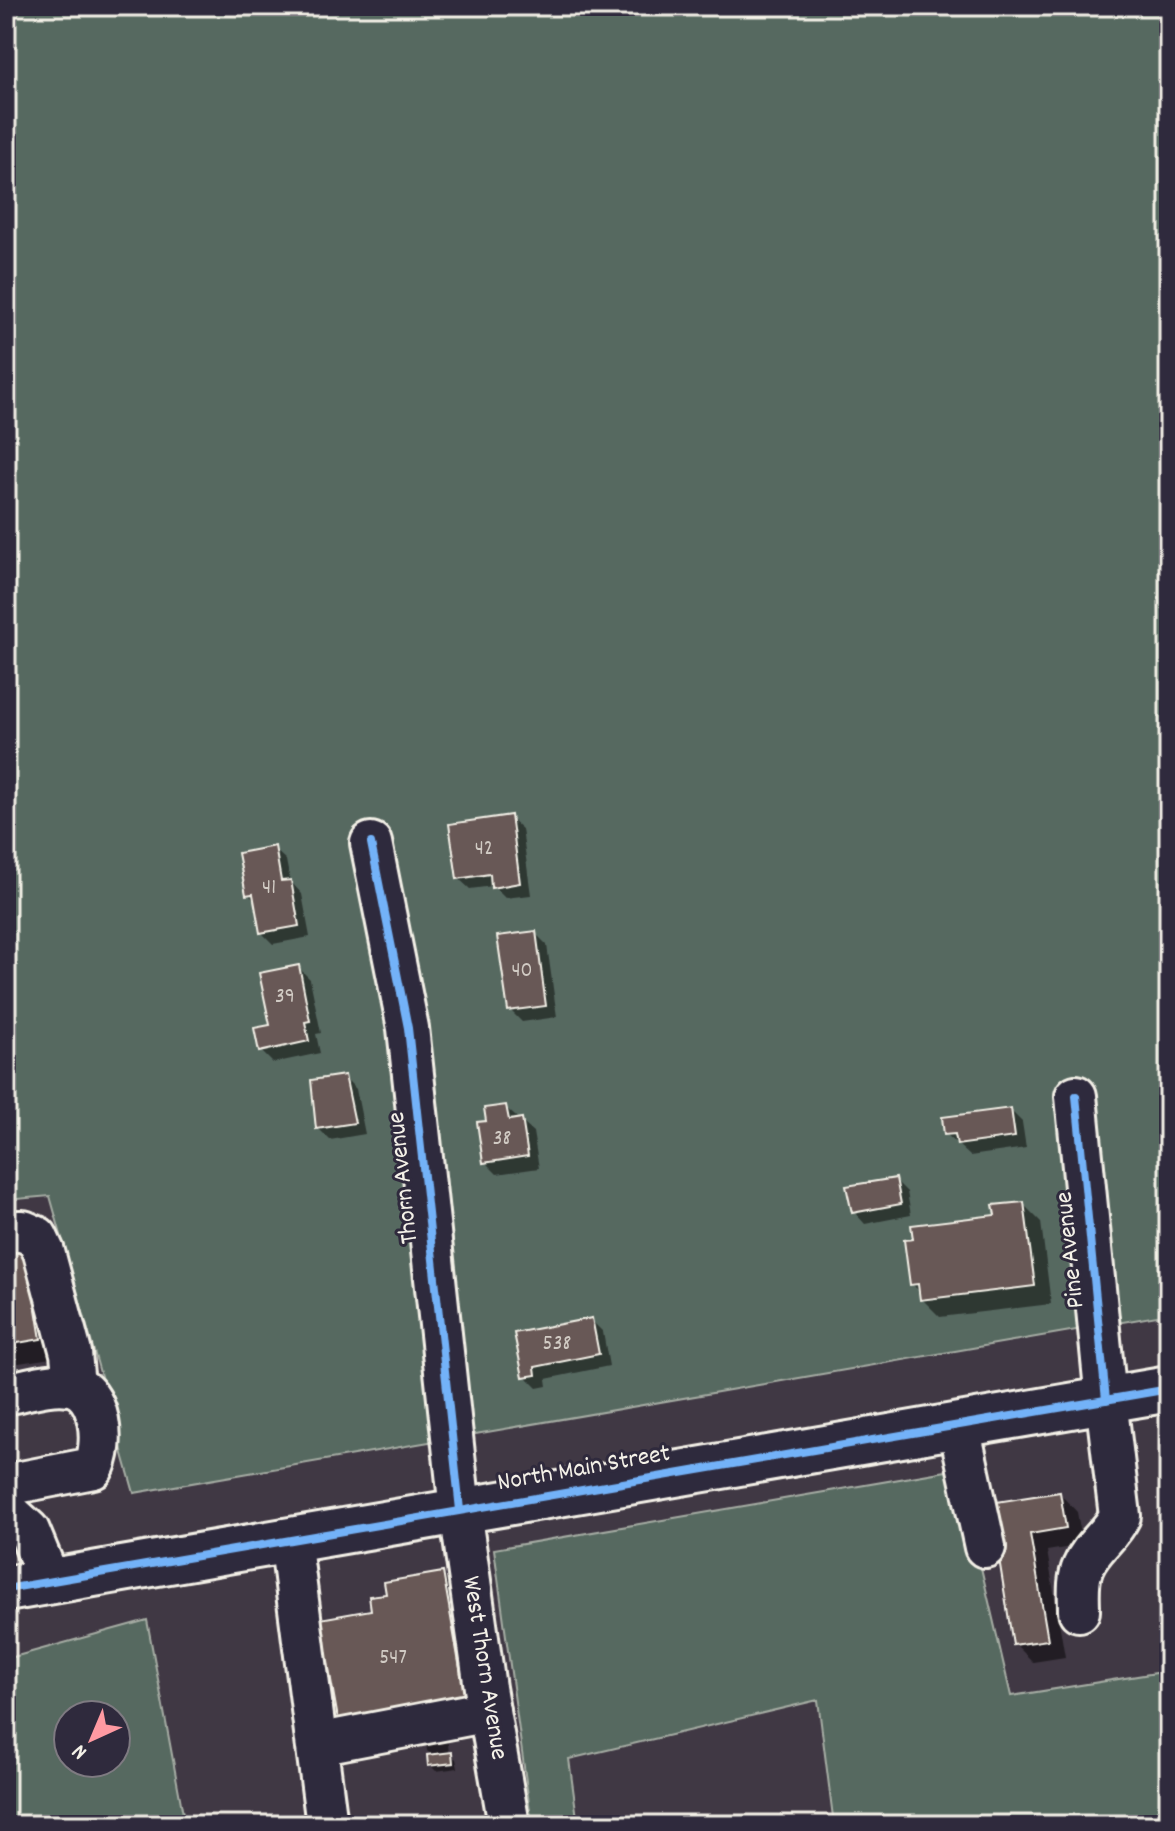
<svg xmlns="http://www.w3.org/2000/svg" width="1175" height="1831" viewBox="0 0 1175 1831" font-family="Dekko,sans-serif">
	<rect width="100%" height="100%" fill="#403844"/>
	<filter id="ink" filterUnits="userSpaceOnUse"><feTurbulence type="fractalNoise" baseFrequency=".0125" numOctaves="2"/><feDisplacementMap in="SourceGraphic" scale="16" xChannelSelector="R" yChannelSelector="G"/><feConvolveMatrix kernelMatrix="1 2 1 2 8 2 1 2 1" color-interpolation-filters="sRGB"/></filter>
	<g filter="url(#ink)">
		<g fill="#576961" stroke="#a6ada4" stroke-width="2" fill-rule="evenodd">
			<polygon points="6,6 1169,6 1169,1314 134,1493 50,1196 6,1200"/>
			<polygon points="958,1469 1011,1696 1169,1671 1169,1825 834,1825 818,1700 569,1759 578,1825 532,1825 494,1549"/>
			<path d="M 147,1620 L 185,1825 L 8,1825 L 6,1659 ZM 116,1715 L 116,1763 L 68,1763 L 68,1715 Z"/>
		</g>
		<g fill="#0007">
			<polygon points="510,818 522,829 531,895 505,898 493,886 470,889 458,878"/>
			<polygon points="274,849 286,860 290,881 302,894 310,937 273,944 261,932 256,902 248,894"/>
			<polygon points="535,933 547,945 557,1017 522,1022 510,1010"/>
			<polygon points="298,967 310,979 321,1033 316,1034 320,1053 273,1063 261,1051"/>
			<polygon points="344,1077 356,1089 365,1134 330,1140 318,1128"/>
			<polygon points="505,1107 533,1132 539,1168 497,1174 485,1162 488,1122"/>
			<polygon points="1010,1110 1022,1122 1026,1148 970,1156 946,1134"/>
			<polygon points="895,1180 907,1192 911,1215 865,1224 854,1212"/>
			<polygon points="1023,1204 1041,1222 1051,1304 940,1317 922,1299 921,1293 912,1284 915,1241 997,1217"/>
			<polygon points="26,1251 58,1357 6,1365 6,1254"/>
			<polygon points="591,1320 603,1332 609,1366 546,1379 547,1386 537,1388 525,1376 517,1335"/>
			<polygon points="1060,1494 1077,1512 1083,1545 1047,1551 1065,1657 1033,1662 1015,1644 992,1505"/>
			<polygon points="442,1574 465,1598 487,1720 364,1742 340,1718 374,1611 389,1595"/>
			<polygon points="442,1738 448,1743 449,1754 456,1759 458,1768 436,1771 430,1765 433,1756 427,1751 426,1741"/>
		</g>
		<g fill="#685956" stroke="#f4f1e8" stroke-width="2">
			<polygon points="511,815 520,883 491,888 490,874 457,879 449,824"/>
			<polygon points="275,846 281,881 291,880 299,926 260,933 253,894 246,895 238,853"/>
			<polygon points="536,931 546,1006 508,1011 497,936"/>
			<polygon points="299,965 310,1021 305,1022 309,1041 259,1052 254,1028 270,1025 259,973"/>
			<polygon points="345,1075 355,1123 316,1129 311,1080"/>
			<polygon points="506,1105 509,1120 522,1118 528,1156 483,1163 477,1122 486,1121 484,1108"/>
			<polygon points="1011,1108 1015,1137 957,1145 955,1134 944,1135 942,1117"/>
			<polygon points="896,1178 901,1204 852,1213 846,1186"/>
			<polygon points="1024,1202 1035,1286 920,1300 918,1284 910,1285 904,1240 913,1239 911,1225 995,1215 993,1205"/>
			<polygon points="26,1249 41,1339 6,1345 6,1252"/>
			<polygon points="592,1318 599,1354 535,1367 536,1375 523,1377 514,1333"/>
			<polygon points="1060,1492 1066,1528 1030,1534 1048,1640 1013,1645 990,1503"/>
			<polygon points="443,1572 465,1697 338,1719 320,1619 371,1610 369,1596 386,1594 384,1582"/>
			<polygon points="452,1752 453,1763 428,1766 427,1755"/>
		</g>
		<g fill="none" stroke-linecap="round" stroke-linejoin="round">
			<defs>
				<g id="minor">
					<polyline points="371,843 408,1028 460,1510 485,1688 509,1825"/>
					<path d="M 1076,1096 L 1106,1400 L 1120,1516 C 1111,1535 1091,1547 1083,1567 C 1077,1580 1079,1596 1079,1611"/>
					<polyline points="6,1231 23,1231 37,1237 44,1252 71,1353 74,1386"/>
					<path d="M 6,1394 C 26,1390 49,1382 70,1385 C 101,1390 106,1446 93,1468 L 6,1485"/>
					<polyline points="959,1426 985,1547"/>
					<polyline points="6,1510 29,1531 50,1582"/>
					<polyline points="290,1539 327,1825"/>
					<polyline points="317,1744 489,1711"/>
				</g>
				<polyline id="highway" points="6,1589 1169,1389"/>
			</defs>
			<use href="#minor" stroke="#f4f1e8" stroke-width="46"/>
			<use href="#highway" stroke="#f4f1e8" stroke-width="50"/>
			<use href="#minor" stroke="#2f2a3d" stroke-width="40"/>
			<use href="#highway" stroke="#2f2a3d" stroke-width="44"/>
			<defs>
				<g id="cycleway">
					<polyline points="371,843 408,1028 460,1510"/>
					<polyline points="1076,1096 1106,1400"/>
					<polyline points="6,1589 1169,1389"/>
				</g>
			</defs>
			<use href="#cycleway" stroke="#2f2a3d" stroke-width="13"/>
			<use href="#cycleway" stroke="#73b2f8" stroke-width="8"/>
		</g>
	</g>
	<g text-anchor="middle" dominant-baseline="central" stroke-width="6" stroke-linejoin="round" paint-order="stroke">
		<g font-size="22" fill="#d1cbc4">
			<text x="484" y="849">42</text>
			<text x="269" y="888">41</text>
			<text x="522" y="971">40</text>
			<text x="285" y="997">39</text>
			<text x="502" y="1139">38</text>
			<text x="557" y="1344">538</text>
			<text x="393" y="1658">547</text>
		</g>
		<g font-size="26" fill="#f4f1e8" stroke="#2f2a3d">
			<text transform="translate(404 1178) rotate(-96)">Thorn Avenue</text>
			<text transform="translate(1071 1250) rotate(-96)">Pine Avenue</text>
			<text transform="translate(584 1469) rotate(-10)">North Main Street</text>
			<text transform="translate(484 1668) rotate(81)">West Thorn Avenue</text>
		</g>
	</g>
	<rect width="1175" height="1831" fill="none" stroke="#2f2a3d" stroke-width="32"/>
	<rect x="16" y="16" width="1143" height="1799" fill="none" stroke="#f4f1e8" stroke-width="3" filter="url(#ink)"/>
	<g transform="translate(92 1739) rotate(224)"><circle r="38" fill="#2f2a3d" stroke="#7e7a81" stroke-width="2"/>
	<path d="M0-6L14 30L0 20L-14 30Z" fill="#ff9aa2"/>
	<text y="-12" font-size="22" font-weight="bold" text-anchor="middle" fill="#f4f1e8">N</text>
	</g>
</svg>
